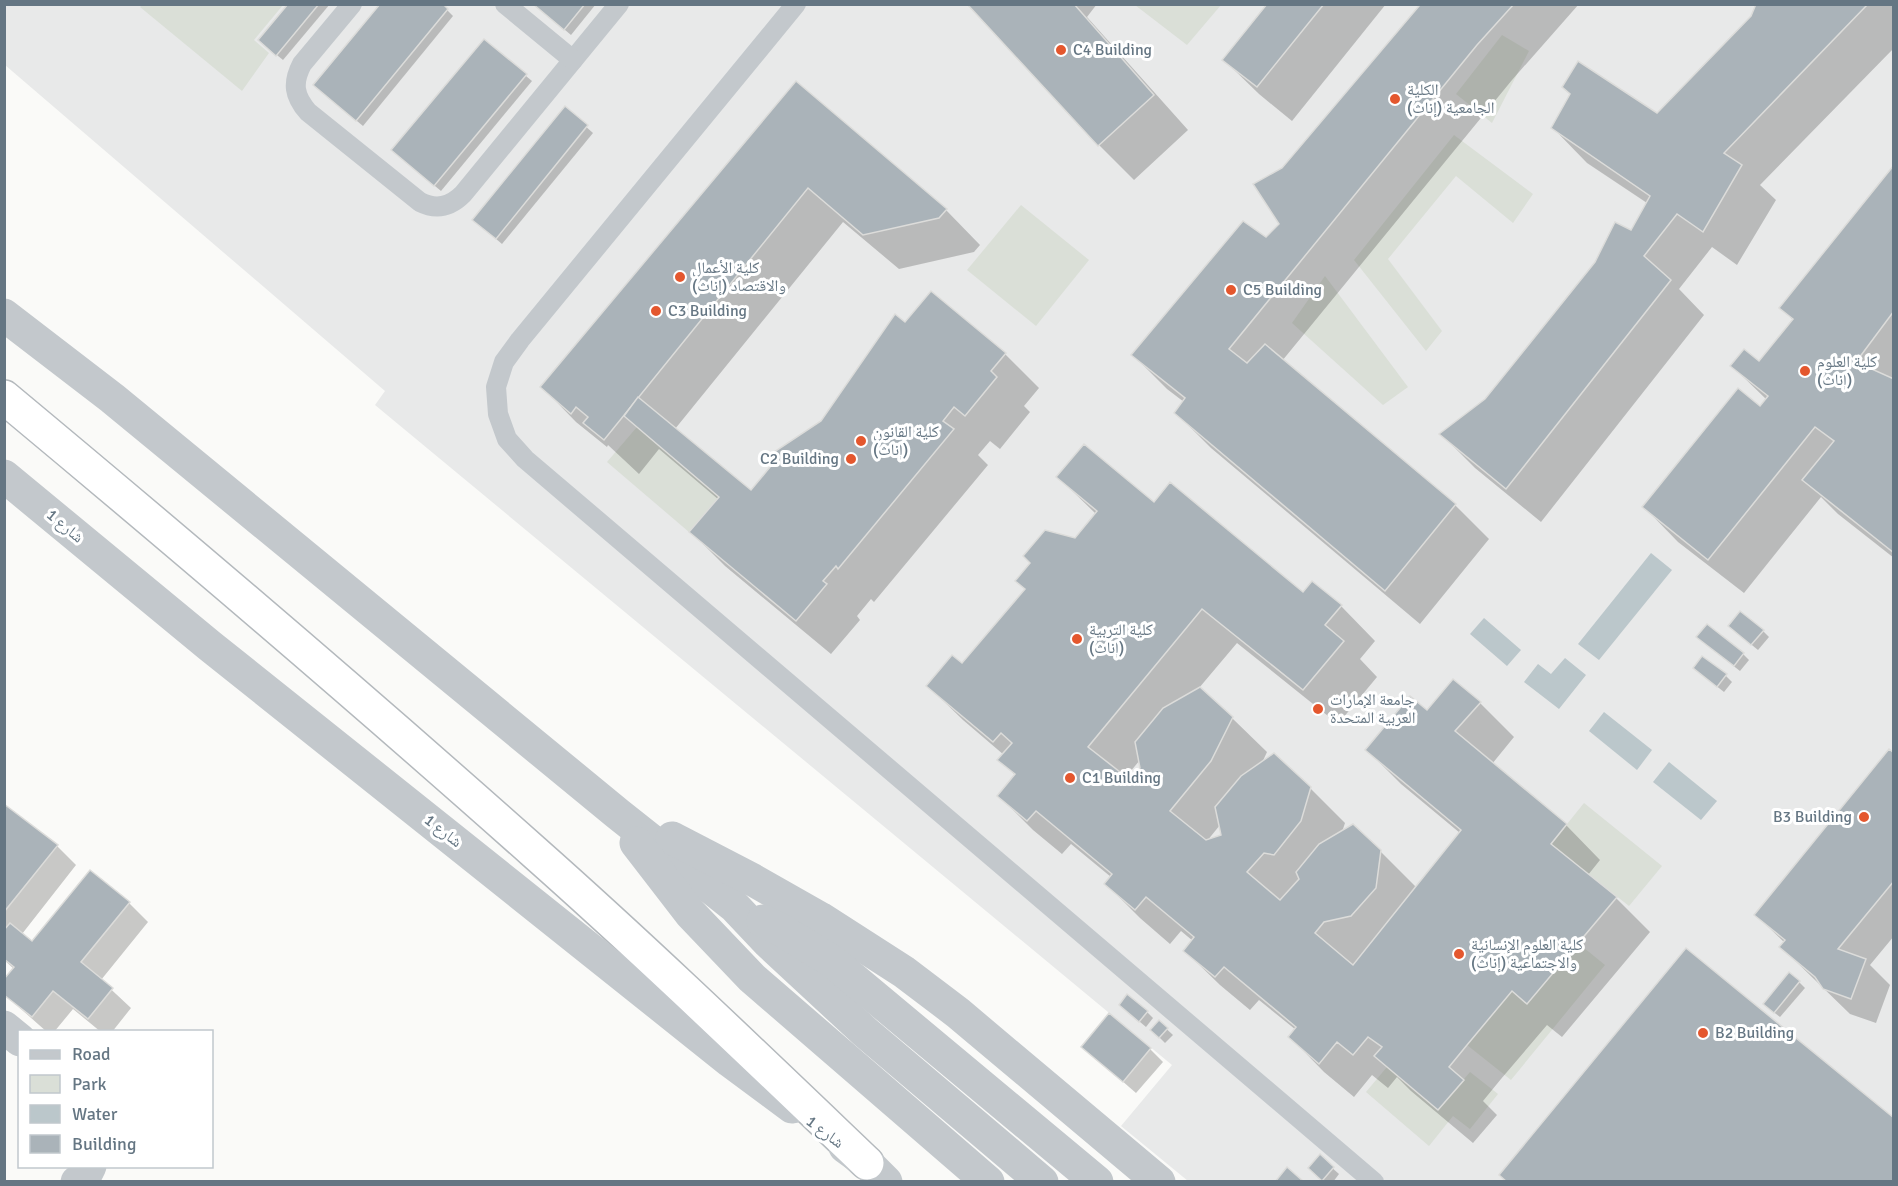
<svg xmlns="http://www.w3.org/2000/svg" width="1898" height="1186" viewBox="0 0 1898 1186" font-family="Signika,'Noto Naskh Arabic',sans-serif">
	<rect width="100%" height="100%" fill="#fafaf8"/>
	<polygon fill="#e8e9e9" points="5,4 1893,5 1893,1181 1188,1181 1121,1126 1172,1065 375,405 385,391 5,65"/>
	<g fill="#dadfd7">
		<polygon points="142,5 142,4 283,5 254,40 269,53 242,91 140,7"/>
		<polygon points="1135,5 1221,5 1187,45"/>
		<polygon points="1502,35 1529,51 1492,123 1456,94"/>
		<polygon points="1454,135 1533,194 1513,223 1456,176 1388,259 1442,331 1426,351 1354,260"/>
		<polygon points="1021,205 1089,260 1036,326 967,270"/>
		<polygon points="1325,276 1408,387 1383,405 1292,323"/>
		<polygon points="637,427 719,497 689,532 607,462"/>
		<polygon points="1584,803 1662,866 1629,906 1551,844"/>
		<polygon points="1578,943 1605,965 1511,1080 1467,1045 1512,991 1526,1003"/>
		<polygon points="1387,1067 1438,1110 1470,1072 1498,1094 1470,1129 1453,1116 1429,1146 1366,1092"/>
	</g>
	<g fill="#bbc7cb">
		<polygon points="1651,553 1672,570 1599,660 1578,644"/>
		<polygon points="1484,618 1521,650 1507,666 1470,634"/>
		<polygon points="1565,658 1586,675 1559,709 1524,682 1538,664 1551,674"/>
		<polygon points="1604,712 1652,750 1637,770 1589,731"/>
		<polygon points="1669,762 1717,801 1701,820 1653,782"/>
	</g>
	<g fill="#0003" fill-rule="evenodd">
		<polygon points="290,4 330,4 283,60 266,46"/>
		<polygon points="441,4 453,16 363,126 321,91"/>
		<polygon points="534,4 596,4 571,35"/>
		<polygon points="969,4 1097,4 1087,17 1188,130 1134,180 1099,145"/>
		<polygon points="1269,4 1386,4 1292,121 1259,94 1224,60"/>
		<polygon points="1417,4 1579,4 1512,80 1282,361 1455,505 1489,539 1420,624 1211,448 1176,413 1184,402 1167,389 1133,355 1266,239 1280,224 1283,169 1420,7"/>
		<polygon points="1758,4 1894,4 1894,48 1760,185 1776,200 1737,265 1712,247 1679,289 1704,315 1541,522 1475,468 1441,434 1486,400 1631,232 1647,203 1587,163 1553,128 1572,95 1657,115 1753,17"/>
		<polygon points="484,41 532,81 441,191 399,156"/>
		<polygon points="796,83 946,210 980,245 974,252 899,269 843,222 675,429 751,492 822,422 905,324 1005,354 1039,388 1024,406 1030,412 1000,449 990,441 978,455 988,465 874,602 871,599 857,616 860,620 831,654 725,566 691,532 719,500 659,449 639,474 608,445 607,447 576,422 542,387"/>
		<polygon points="565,108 593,133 502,244 474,220"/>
		<polygon points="1894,168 1894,558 1838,514 1821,497 1744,593 1678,542 1644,507 1760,408 1767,400 1732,366 1759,363 1794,321 1781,308"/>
		<path d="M 1058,477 L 1154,504 L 1303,594 L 1341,606 L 1375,641 L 1360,659 L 1377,677 L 1338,724 L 1237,643 L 1199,688 L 1232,718 L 1267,752 L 1261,765 L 1310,788 L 1345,823 L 1342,832 L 1380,851 L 1415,886 L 1414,891 L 1460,833 L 1401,784 L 1367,750 L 1427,712 L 1480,703 L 1514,737 L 1492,764 L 1566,825 L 1600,860 L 1588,875 L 1616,898 L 1650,932 L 1562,1037 L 1547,1025 L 1501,1079 L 1483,1101 L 1497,1115 L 1473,1143 L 1411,1091 L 1397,1077 L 1388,1088 L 1372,1075 L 1354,1097 L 1324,1072 L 1290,1037 L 1296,1030 L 1259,1000 L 1250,1010 L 1220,985 L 1185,951 L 1193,941 L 1181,931 L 1170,944 L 1140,918 L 1106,884 L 1111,877 L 1071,844 L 1062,854 L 1033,830 L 999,796 L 1016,776 L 999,760 L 1004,755 L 963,720 L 928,686 L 962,666 L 1075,540 L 1096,514 ZM 1140,760 L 1141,769 L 1129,781 L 1125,778 ZM 1220,825 L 1223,836 L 1207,841 Z"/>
		<polygon points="1763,631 1769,637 1758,650 1736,632"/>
		<polygon points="1704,643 1743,654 1749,660 1740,671"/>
		<polygon points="1701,674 1726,676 1732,682 1724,692"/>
		<polygon points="1894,755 1894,936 1870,965 1890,985 1876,1023 1850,1014 1781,947 1784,942 1756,915"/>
		<polygon points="4,805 57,846 76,865 22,934 33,943 129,903 148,922 101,980 131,1008 112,1032 101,1032 73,1009 54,1032 47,1032 4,994 14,969 4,960"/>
		<polygon points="1799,982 1805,988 1780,1017 1771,1010"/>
		<polygon points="1127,1011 1147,1012 1153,1018 1146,1027"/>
		<polygon points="1159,1022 1173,1035 1165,1043 1152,1030"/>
		<polygon points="1083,1047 1150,1049 1163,1062 1136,1093"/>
		<polygon points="1320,1157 1339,1174 1333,1182 1325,1182 1316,1174"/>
	</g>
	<g fill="#aab3b9" stroke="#dcdcda" stroke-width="1.5">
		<polygon points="288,4 319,4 276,56 258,40"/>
		<polygon points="380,4 443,4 448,9 356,121 313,85"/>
		<polygon points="533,4 585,4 564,30"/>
		<polygon points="967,4 1074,4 1154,95 1098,146"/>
		<polygon points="1267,4 1324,4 1257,87 1222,60"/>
		<polygon points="1417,4 1514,4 1477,45 1229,349 1247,363 1265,344 1456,504 1385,591 1174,413 1185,398 1131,355 1243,221 1266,237 1279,224 1253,184 1282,168 1419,6"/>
		<polygon points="1756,4 1868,4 1724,153 1742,165 1703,232 1677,214 1644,256 1671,280 1506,489 1439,434 1485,399 1595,262 1615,222 1631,230 1650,196 1551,128 1570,94 1562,87 1578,61 1657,113 1751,16"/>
		<polygon points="484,39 527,74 434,186 391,150"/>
		<polygon points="796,81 947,209 939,218 863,235 808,188 604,440 583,423 588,417 576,407 571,414 540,387"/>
		<polygon points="565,106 588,125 496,239 472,220"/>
		<polygon points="1894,165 1894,311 1856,362 1894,379 1894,553 1802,480 1834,441 1815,427 1708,560 1642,507 1738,388 1760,406 1768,396 1730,366 1744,349 1759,361 1793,319 1779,308"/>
		<polygon points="931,291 1006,353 991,371 997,377 965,416 954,407 943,421 954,429 838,569 836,566 823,581 827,584 796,621 689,532 719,497 624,416 638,397 751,490 775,461 768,456 821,421 895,314 905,322"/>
		<polygon points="1084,444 1154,502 1170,482 1303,592 1312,581 1342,605 1325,625 1344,641 1303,690 1202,609 1088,747 1129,779 1140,768 1135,742 1163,708 1200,687 1233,717 1211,761 1170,811 1206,840 1221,835 1215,807 1241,776 1274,753 1311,787 1301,821 1274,855 1264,853 1247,872 1280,900 1299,879 1296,872 1319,844 1353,824 1381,850 1376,888 1351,916 1324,922 1315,933 1353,965 1461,830 1365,750 1410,696 1427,710 1453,679 1481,702 1455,731 1567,824 1551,844 1617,897 1527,1004 1512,991 1467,1045 1449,1067 1464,1080 1438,1110 1374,1056 1382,1047 1368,1037 1353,1055 1337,1042 1319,1064 1288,1037 1296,1027 1224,967 1215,977 1183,951 1194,937 1146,897 1135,910 1104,884 1112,874 1036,811 1027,821 997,796 1015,774 997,760 1012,743 1001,733 993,742 926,686 952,655 962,663 1025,589 1015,581 1030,563 1023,556 1045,530 1075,538 1097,511 1056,477"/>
		<polygon points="1740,611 1764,630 1751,645 1728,626"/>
		<polygon points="1707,624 1744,653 1734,666 1696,637"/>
		<polygon points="1702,656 1727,674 1717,687 1693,668"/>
		<polygon points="1889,749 1894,753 1894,881 1838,949 1866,959 1851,999 1823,989 1815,977 1779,947 1785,940 1754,915"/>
		<polygon points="4,804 58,845 4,912"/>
		<polygon points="90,870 130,902 81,962 113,988 88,1019 53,991 32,1017 4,995 4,979 14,967 4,959 4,930 10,923 32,941"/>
		<polygon points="1686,948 1894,1118 1894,1182 1507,1182 1499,1175"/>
		<polygon points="1789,972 1800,981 1774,1013 1763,1004"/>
		<polygon points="1127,994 1148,1011 1139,1022 1119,1005"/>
		<polygon points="1109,1013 1151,1048 1123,1082 1081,1047"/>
		<polygon points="1159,1020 1168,1028 1159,1038 1150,1030"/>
		<polygon points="1320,1154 1334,1167 1322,1181 1308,1168"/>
		<polygon points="1287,1167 1304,1182 1275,1182"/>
	</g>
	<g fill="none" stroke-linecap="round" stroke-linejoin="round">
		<defs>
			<path id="trunk" d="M 4,397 C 183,546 359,696 533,851 C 647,952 757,1058 867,1163"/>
		</defs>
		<use href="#trunk" stroke="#b4b9bd" stroke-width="36"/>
		<g stroke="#c3c8cc" stroke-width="20">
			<path d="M 352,4 L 302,64 C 292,83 294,96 308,112 L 420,202 C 436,210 450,207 463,194 L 619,4"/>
			<polyline points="505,4 573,60"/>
			<polyline points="796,4 520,340 504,362 496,387 498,414 507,439 525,459 1374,1182"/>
		</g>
		<g stroke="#c3c8cc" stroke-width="33">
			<polyline points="4,1027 20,1040"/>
			<polyline points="77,1182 85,1176 90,1166"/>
		</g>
		<g stroke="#c3c8cc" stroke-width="33">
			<polyline points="4,315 112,398 618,814 734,906 768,942 865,1032 1042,1182"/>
			<polyline points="4,476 210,646 730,1061 792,1107"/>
			<polyline points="672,838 753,880 820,918 904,972 958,1013 1159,1182"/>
			<polyline points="636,843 690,913 752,978 988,1182"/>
			<polyline points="763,921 783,931 833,962 1097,1182"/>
			<polyline points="845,1147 867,1163 886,1182"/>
		</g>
		<use href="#trunk" stroke="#fff" stroke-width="33"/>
	</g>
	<g fill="#e4572e" stroke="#fff" stroke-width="2">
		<circle cx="1061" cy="50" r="6"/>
		<circle cx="1395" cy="99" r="6"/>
		<circle cx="680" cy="277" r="6"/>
		<circle cx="1231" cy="290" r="6"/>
		<circle cx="656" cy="311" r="6"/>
		<circle cx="1805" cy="371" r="6"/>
		<circle cx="861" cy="441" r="6"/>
		<circle cx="851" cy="459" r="6"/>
		<circle cx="1077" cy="639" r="6"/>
		<circle cx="1318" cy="709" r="6"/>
		<circle cx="1070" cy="778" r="6"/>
		<circle cx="1864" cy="817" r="6"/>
		<circle cx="1459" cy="954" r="6"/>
		<circle cx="1703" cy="1033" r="6"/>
	</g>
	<g text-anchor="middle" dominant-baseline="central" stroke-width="6" stroke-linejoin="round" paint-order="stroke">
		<g font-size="16" fill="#657683" stroke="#fff" text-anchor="start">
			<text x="1073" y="50">C4 Building</text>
			<text x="1407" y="90">الكلية<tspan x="1407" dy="18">الجامعية (إناث)</tspan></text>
			<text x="692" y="268">كلية الأعمال<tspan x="692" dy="18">والاقتصاد (إناث)</tspan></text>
			<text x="1243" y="290">C5 Building</text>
			<text x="668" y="311">C3 Building</text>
			<text x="1817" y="362">كلية العلوم<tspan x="1817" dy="18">(إناث)</tspan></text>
			<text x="873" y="432">كلية القانون<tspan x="873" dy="18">(إناث)</tspan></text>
			<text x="839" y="459" text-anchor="end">C2 Building</text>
			<text x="1089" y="630">كلية التربية<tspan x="1089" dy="18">(إناث)</tspan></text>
			<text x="1330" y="700">جامعة الإمارات<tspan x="1330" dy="18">العربية المتحدة</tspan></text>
			<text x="1082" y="778">C1 Building</text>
			<text x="1852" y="817" text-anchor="end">B3 Building</text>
			<text x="1471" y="945">كلية العلوم الإنسانية<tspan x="1471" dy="18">والاجتماعية (إناث)</tspan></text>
			<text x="1715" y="1033">B2 Building</text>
		</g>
		<g font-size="16" fill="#657683" stroke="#fff">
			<text transform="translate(65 526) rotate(40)">شارع 1</text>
			<text transform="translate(443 831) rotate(38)">شارع 1</text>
			<text transform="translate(825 1132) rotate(37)">شارع 1</text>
		</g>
	</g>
	<rect width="1898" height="1186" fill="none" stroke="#657683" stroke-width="12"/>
	<rect x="18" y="1030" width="195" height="138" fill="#ffffff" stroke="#c1c8cd" stroke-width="1.5"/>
	<rect x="30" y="1050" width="30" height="9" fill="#c3c8cc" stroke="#c1c8cd" stroke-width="1.5"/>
	<text x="72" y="1060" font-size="18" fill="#657683">Road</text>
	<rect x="30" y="1075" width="30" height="18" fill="#dadfd7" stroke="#c1c8cd" stroke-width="1.5"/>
	<text x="72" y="1090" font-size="18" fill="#657683">Park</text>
	<rect x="30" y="1105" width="30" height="18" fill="#bbc7cb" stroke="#c1c8cd" stroke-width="1.5"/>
	<text x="72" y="1120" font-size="18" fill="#657683">Water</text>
	<rect x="30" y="1135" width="30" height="18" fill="#aab3b9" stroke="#c1c8cd" stroke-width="1.5"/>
	<text x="72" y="1150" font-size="18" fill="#657683">Building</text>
</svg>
